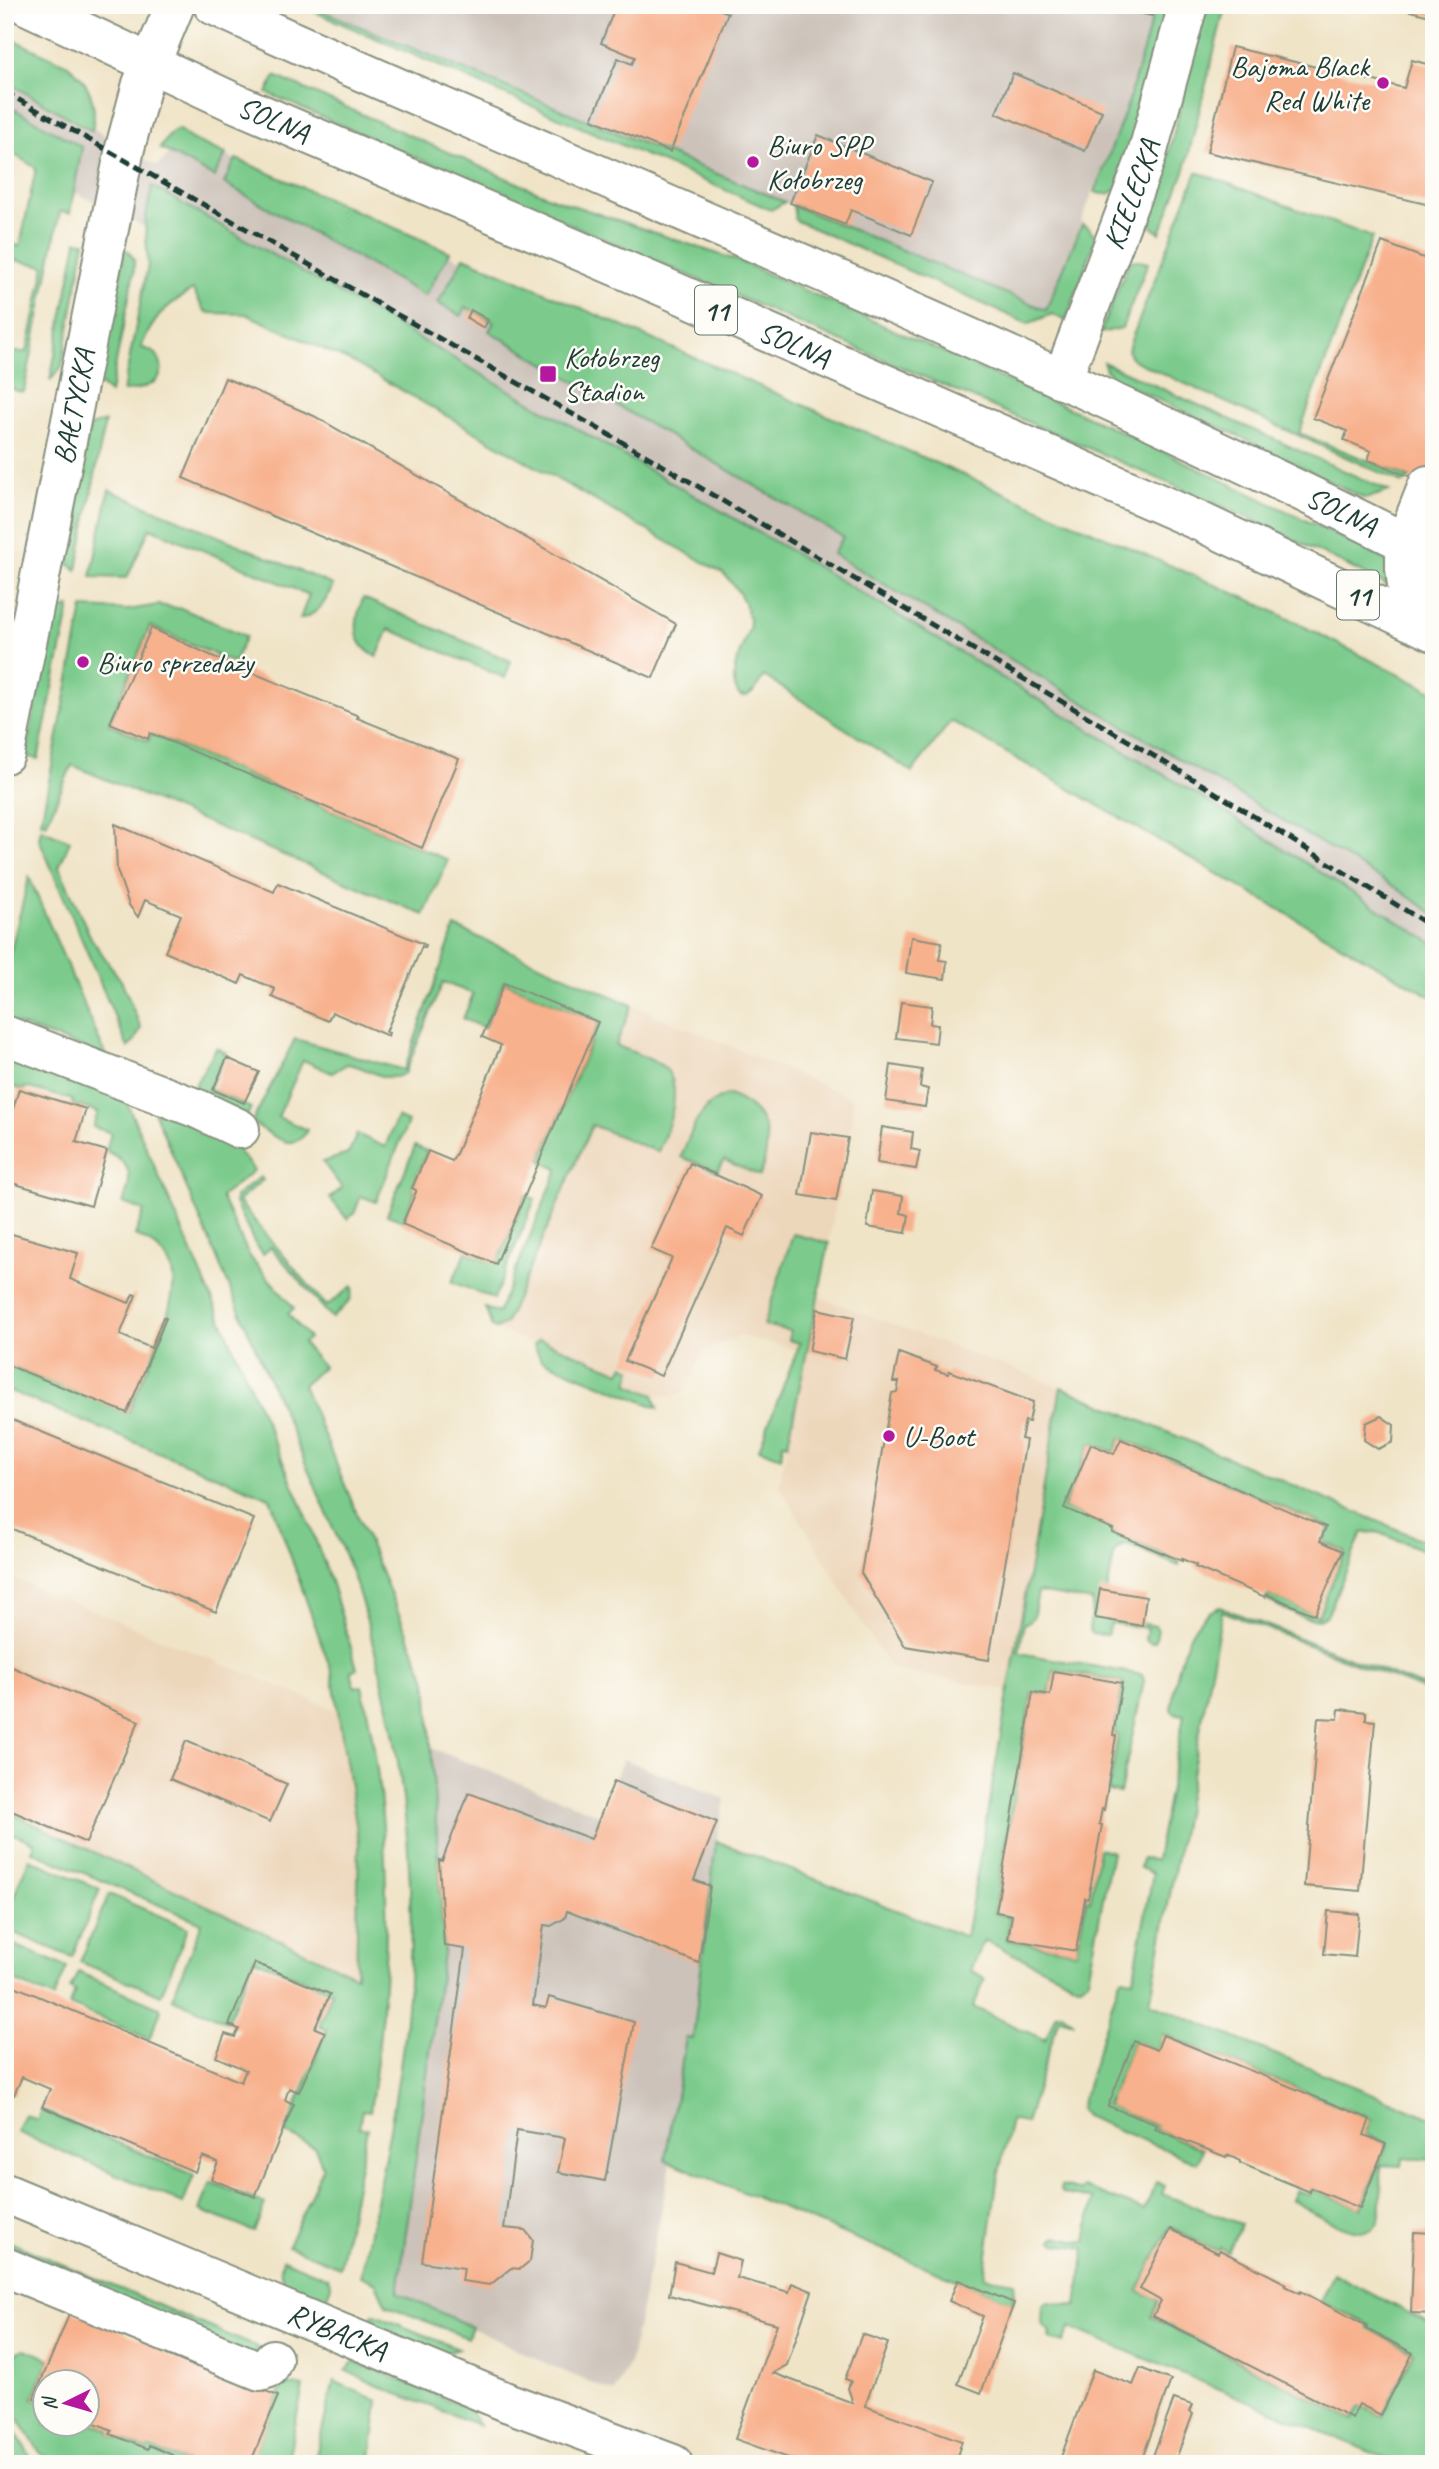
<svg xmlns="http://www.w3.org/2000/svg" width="1439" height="2469" viewBox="0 0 1439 2469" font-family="Caveat,sans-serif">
	<rect width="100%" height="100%" fill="#fdfcf7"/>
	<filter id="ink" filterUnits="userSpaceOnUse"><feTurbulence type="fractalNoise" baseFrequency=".0143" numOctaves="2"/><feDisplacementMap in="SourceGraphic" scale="14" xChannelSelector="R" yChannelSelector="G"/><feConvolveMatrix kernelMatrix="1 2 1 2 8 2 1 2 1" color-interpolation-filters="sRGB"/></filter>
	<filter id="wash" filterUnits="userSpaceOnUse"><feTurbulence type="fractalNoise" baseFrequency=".00686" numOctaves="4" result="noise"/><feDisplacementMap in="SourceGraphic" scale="28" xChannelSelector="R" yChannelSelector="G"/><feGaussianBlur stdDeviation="1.57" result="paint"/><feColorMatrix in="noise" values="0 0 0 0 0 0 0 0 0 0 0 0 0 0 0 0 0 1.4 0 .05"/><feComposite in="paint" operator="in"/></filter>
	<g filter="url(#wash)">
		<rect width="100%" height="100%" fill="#f0e4c7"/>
		<g fill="#edd7bb">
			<polygon points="632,1005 853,1098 853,1111 819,1297 1061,1387 1008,1690 890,1669 779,1485 807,1352 740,1336 704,1351 685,1392 670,1396 654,1395 496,1329"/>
			<polygon points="5,1575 339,1711 359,1843 356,1977 5,1810"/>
		</g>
		<g fill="#ccc2b9">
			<polygon points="308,5 1156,5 1127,106 1046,310"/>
			<polygon points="5,42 59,68 94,129 157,166 186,138 1261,616 1434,713 1434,997 946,700 912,772 740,660 762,596 451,417 439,399 169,239 66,188 5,147"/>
			<polygon points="431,1748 600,1815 623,1759 725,1799 716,1841 693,2040 671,2163 631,2358 615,2393 556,2368 398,2293 444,1946"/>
		</g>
		<g fill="#7bcb8c" stroke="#4d8460" stroke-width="2">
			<polygon points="299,5 308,5 785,202 771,210"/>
			<path d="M 1156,5 L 1167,5 L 1119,188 C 1111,194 1105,196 1095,192 L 1127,106 Z"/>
			<polygon points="1217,6 1225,7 1185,169 1160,233 1150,225 1147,216 1166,163 1204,15 1212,7"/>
			<path d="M 5,36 L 68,65 C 90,82 98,104 92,131 L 5,81 Z"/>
			<polygon points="275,76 554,199 739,261 1140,440 1387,560 1389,586 1255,521 1132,467 267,93"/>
			<polygon points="5,104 82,147 70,213 60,211 24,392 16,391 5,383 5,352 27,352 45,266 14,260 7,254 8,244 20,246 36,168 5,149"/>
			<polygon points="178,129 191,139 226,154 214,177 160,148 171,133"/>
			<polygon points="236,159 253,166 450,252 425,296 224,183"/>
			<path d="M 1197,172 L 1372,237 L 1299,433 L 1411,478 L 1403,483 L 1135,361 C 1128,355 1127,351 1130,343 Z"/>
			<path d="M 152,186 L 791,551 L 1198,795 L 1434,944 L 1434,998 L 951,721 L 912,772 L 764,676 C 757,684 753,700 740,696 C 724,678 744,646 750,626 C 748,604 739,590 724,574 L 352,362 L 246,314 L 209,313 L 204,310 L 193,290 C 165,305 154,318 141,347 C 145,349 152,351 156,354 C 159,357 160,361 161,365 C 165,384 138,391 123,391 L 148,265 L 145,222 Z"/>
			<polygon points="793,205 1046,310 1082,224 1088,227 1096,237 1066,321 1052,314 1028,324 795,220"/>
			<polygon points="77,241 85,242 62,366 50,381"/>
			<polygon points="125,250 129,251 134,260 134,272 110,393 98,383"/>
			<polygon points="464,257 1261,605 1434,692 1434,914 1395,887 833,554 843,537 489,331 494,322 466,307 461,316 438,303"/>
			<polygon points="1135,260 1148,263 1122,328 1100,333 1129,262"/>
			<polygon points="1103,362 1389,491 1365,499 1243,438 1117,381 1106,370"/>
			<polygon points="105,422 77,570 69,564 64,553 90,426"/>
			<path d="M 109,490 L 333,585 C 325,603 319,614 300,619 L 309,595 L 150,528 L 127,578 L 91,577 Z"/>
			<path d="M 363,598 L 511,661 L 505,678 L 389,629 L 377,657 C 351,644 354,621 363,598 Z"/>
			<polygon points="158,605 183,609 246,636 234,663 150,626 109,724 148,741 151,734 448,860 424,915 72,765 46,824 41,822 83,608 128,610"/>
			<polygon points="70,607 38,759 25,756 53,615 58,610"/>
			<polygon points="41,829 70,841 59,867 91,938 122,982 141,1028 135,1040 128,1048 39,839"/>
			<polygon points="29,877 106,1056 5,1020 5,974"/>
			<path d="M 455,927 L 632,1005 L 616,1045 C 628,1051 656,1060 665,1068 C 685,1088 667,1131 658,1152 L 592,1125 L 506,1323 L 496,1329 L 492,1327 L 485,1308 L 498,1313 L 558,1169 L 542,1162 L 541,1158 L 599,1022 L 504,982 L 484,1028 L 463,1019 L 473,994 L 443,982 L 405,1073 C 384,1086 368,1066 347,1064 L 332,1073 L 303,1060 L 278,1117 L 307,1130 C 294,1157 268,1132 252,1122 L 295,1039 L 404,1070 Z"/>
			<polygon points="216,1048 226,1053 209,1089 251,1108 247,1116 191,1092"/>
			<path d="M 15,1054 L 124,1096 L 306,1515 L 331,1581 L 357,1668 L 351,1671 L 355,1687 L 362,1686 C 394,1826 392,1970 370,2111 L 362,2110 L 359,2127 L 367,2129 L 340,2267 L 288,2246 L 323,2167 L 315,2148 L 285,2133 L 327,2030 L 319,2026 L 332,1992 L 254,1959 L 227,2022 L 172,1998 L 202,1923 L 32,1851 L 35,1843 L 5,1830 L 5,1810 L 356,1976 L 359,1843 L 332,1673 L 270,1498 L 5,1389 L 5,1364 L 128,1413 C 141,1382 178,1306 173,1276 C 170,1255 154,1244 135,1235 L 144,1211 L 123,1203 C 133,1178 133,1163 106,1151 L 111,1133 L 93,1127 L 98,1112 L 72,1104 L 73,1100 L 25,1087 L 24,1090 L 5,1085 Z"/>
			<path d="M 729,1095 C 769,1111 773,1138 760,1176 L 724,1160 L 717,1171 L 681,1157 C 690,1134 701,1100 729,1095 Z"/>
			<path d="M 152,1107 L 241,1147 L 238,1151 L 254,1170 L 221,1197 L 250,1257 L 294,1308 L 288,1314 L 309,1338 L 303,1343 L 323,1367 L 303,1385 L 427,1681 L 444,1946 L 398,2293 L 472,2327 L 467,2338 L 386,2305 L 376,2283 L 361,2276 C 378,2191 397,2105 406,2019 C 421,1868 399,1716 352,1572 Z"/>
			<polygon points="397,1117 408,1122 376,1202 361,1196 354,1214 347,1219 330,1198 342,1188 323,1162 348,1154 357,1134 385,1147"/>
			<polygon points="415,1146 427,1151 412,1188 416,1190 403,1221 387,1215"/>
			<polygon points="260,1177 263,1180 238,1201 317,1295 327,1306 352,1286 353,1288 350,1301 332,1318 271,1247 263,1254 255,1244 235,1203 235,1197"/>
			<polygon points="526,1195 535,1199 494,1299 452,1282 466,1252 497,1264"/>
			<polygon points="793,1234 829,1243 788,1444 783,1443 781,1457 759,1449 800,1343 789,1340 790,1331 764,1325"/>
			<polygon points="539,1339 620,1372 624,1365 632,1370 628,1384 654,1395 658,1408 541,1360 534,1345"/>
			<path d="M 1061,1387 L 1434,1545 L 1434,1554 L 1377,1532 L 1362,1533 L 1328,1614 C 1313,1629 1283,1607 1266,1600 L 1269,1595 L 1318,1616 L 1345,1551 L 1323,1542 L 1329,1527 L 1121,1438 L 1114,1452 L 1091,1443 L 1063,1508 L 1113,1529 L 1111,1532 L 1180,1562 L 1179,1566 L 1128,1545 L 1122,1546 L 1115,1551 L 1106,1597 L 1098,1615 L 1155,1626 L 1158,1630 L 1155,1642 L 1151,1643 L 1145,1640 L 1147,1628 L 1110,1623 L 1107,1635 L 1092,1634 L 1089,1630 L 1093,1601 L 1038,1592 L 1033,1618 L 1028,1623 L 1024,1623 L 1019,1653 L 1142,1675 L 1144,1681 L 1120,1793 L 1109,1791 L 1118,1735 L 1114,1734 L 1123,1682 L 1054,1670 L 1049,1694 L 1032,1692 L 994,1913 L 1010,1917 L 1007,1940 L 1076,1952 L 1086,1900 L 1090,1901 L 1099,1849 L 1112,1851 L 1088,1979 L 1081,1985 L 1078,1985 L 984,1940 L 970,1970 L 983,1977 L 985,1980 L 973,2007 L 1045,2040 L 1057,2014 L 1062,2013 L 1074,2022 L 1059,2018 L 1026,2123 L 1011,2120 L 997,2181 L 984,2277 L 1015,2282 L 1013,2303 L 665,2160 L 686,2038 L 693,2039 L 716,1841 L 966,1937 Z"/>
			<path d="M 1220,1607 L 1434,1691 L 1434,1694 L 1222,1611 L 1150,2003 L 1434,2119 L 1434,2160 L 1403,2158 L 1402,2166 L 1381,2165 C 1381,2182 1383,2204 1379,2220 C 1370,2251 1307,2208 1291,2200 L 1296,2190 L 1309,2195 L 1311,2189 L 1361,2208 L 1387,2144 L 1365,2134 L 1371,2119 L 1163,2034 L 1156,2050 L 1134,2041 L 1107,2105 L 1157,2126 L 1155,2129 L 1202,2149 L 1197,2163 L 1085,2116 L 1080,2109 L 1119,1981 L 1123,1978 L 1133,1980 L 1153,1873 L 1140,1868 L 1142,1859 L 1156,1860 L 1184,1715 L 1174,1713 L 1171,1709 C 1176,1677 1184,1618 1220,1607 Z"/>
			<polygon points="29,1859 100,1889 72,1957 5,1929 5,1917"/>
			<polygon points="109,1894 188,1928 161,1995 80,1962"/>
			<polygon points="5,1941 67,1967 54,1998 5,1977"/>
			<polygon points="78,1972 159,2007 161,2011 149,2039 69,2005 75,1991 70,1989"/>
			<polygon points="41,2110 194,2175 183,2203 17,2132 25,2115 37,2120"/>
			<polygon points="211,2182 265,2204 254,2232 200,2210"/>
			<polygon points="1157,2182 1165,2186 1162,2194 1241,2224 1228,2252 1220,2247 1218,2251 1170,2227 1138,2290 1159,2301 1152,2317 1353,2420 1360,2406 1382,2416 1414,2353 1368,2328 1369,2325 1320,2301 1333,2273 1434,2326 1434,2464 1399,2464 1070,2327 1063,2343 1050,2338 1051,2332 1042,2324 1043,2304 1048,2302 1077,2306 1085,2248 1056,2244 1052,2240 1057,2237 1086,2242 1093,2199 1063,2194 1060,2191 1061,2186 1081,2191 1084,2187 1144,2210"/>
			<polygon points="5,2240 259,2348 255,2356 5,2249"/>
			<path d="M 283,2259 L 328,2278 L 331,2286 L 323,2307 C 302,2298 272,2289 283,2259 Z"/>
			<polygon points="373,2314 459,2349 440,2354 368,2326"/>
			<polygon points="25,2349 50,2359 33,2398 45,2403 46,2424 88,2424 88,2421 110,2430 110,2434 148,2450 149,2447 191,2464 64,2464 41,2454 5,2398 5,2380 17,2352"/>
			<polygon points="354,2361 468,2408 479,2425 385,2389 346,2371"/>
			<polygon points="334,2381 378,2401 370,2464 314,2464"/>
			<polygon points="283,2383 303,2387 287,2464 250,2464"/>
			<polygon points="5,2415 35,2464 5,2464"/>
		</g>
		<g id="blocks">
			<g fill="#f8b18d">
				<polygon points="616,5 710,5 728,13 670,152 592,119 618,58 632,64 635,57 601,43"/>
				<polygon points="1132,5 1155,5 1152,16 1131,11"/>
				<polygon points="1390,5 1434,5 1434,17 1390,6"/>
				<polygon points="1232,47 1404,88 1412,60 1434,66 1434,206 1207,152"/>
				<polygon points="1013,73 1102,111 1085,151 996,113"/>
				<polygon points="818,135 932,182 911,235 851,210 845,225 790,203"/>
				<polygon points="1382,242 1434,262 1434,486 1368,460 1371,451 1344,440 1347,431 1313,418"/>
				<polygon points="471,310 488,320 484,328 467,318"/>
				<polygon points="225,378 314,416 676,624 653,678 183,478"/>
				<polygon points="151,628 221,660 359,716 357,718 459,759 422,848 150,733 148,739 110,723"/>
				<polygon points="115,824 274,892 278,883 426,945 425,948 422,946 386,1032 389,1033 388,1036 332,1012 328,1021 272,997 275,989 243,975 239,984 165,952 181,915 145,900 138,917 129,905 117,870"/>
				<polygon points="911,937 942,942 939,960 947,961 945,979 906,973"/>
				<polygon points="504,983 598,1022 496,1264 402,1224 416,1192 416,1190 412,1188 428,1151 452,1161 456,1154 501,1045 482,1037"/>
				<polygon points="901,1002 932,1006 930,1024 938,1025 936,1043 896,1038"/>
				<polygon points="227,1058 259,1072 244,1103 213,1090"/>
				<polygon points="891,1065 922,1070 920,1087 928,1089 925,1107 886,1101"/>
				<polygon points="19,1089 86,1109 76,1142 107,1151 91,1206 12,1183 5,1202 5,1136"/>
				<polygon points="882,1127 913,1132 911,1149 920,1151 916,1169 877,1163"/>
				<polygon points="811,1132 848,1138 836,1201 800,1195"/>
				<polygon points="690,1163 762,1196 744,1236 727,1228 661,1376 625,1361 672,1258 651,1249"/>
				<polygon points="872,1191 903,1196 901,1213 909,1215 906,1233 867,1227"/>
				<polygon points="5,1232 78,1253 70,1279 129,1303 133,1294 136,1295 120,1335 151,1348 163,1317 166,1318 127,1413 5,1364"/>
				<polygon points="817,1309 854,1317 845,1359 809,1351"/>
				<polygon points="899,1353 937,1367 935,1370 948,1374 949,1371 1033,1402 1029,1422 1025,1421 1021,1439 1026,1440 989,1660 905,1646 861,1573 892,1393 897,1392 898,1388 899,1382 893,1382"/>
				<polygon points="1381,1416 1394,1425 1393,1442 1378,1449 1364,1440 1366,1423"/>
				<polygon points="5,1417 254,1519 216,1612 5,1526"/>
				<polygon points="1121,1439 1326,1527 1320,1541 1343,1551 1315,1615 1266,1594 1265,1597 1195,1567 1196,1565 1182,1559 1182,1561 1112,1532 1113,1529 1064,1508 1091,1444 1114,1454"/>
				<polygon points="1100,1589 1146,1597 1142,1626 1095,1618"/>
				<polygon points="5,1664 139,1721 86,1843 5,1808"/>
				<polygon points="1054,1671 1122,1683 1113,1735 1116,1736 1104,1810 1102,1809 1099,1824 1102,1825 1088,1899 1085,1898 1076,1951 1008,1939 1012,1915 996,1912 1033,1692 1050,1695"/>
				<polygon points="1339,1709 1366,1712 1366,1720 1375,1721 1360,1891 1304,1886 1318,1718 1338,1719"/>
				<polygon points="186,1741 287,1784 270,1822 170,1779"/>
				<polygon points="614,1781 717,1822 694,1880 710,1886 699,1963 567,1911 565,1918 551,1926 544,1925 533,2005 546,2008 549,1997 634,2022 605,2181 558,2172 565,2138 517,2130 504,2228 525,2230 533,2240 530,2261 520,2269 511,2268 490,2285 462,2281 464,2268 422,2262 465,1949 444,1946 439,1860 442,1861 469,1793 591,1839"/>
				<polygon points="1328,1911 1359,1914 1355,1957 1324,1954"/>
				<polygon points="255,1963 330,1994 315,2028 325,2032 299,2092 289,2088 285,2100 294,2104 255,2197 211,2179 218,2162 202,2156 195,2172 42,2107 50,2089 22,2077 14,2095 5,2092 5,1982 241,2082 246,2070 216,2057 225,2034 235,2037 239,2029 229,2025"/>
				<polygon points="1163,2035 1370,2119 1364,2135 1386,2144 1360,2208 1311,2188 1310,2192 1240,2163 1240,2161 1234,2158 1227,2155 1226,2157 1155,2129 1157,2125 1108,2106 1134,2041 1157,2050"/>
				<polygon points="1171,2229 1218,2253 1220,2250 1287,2284 1285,2286 1300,2293 1301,2291 1367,2326 1366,2329 1413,2353 1381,2415 1359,2404 1352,2418 1153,2316 1161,2301 1140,2289"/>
				<polygon points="1414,2232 1434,2233 1434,2314 1411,2313"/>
				<polygon points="716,2253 741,2261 737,2278 789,2292 792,2283 812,2291 787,2365 773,2373 853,2403 848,2388 851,2381 845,2379 862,2334 888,2343 865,2406 962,2441 957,2456 967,2460 966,2464 805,2464 735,2439 777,2324 669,2295 675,2262 711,2272"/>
				<polygon points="958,2280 1014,2303 981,2393 958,2384 983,2316 949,2301"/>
				<polygon points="71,2310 169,2351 167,2355 195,2367 197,2363 278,2396 250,2464 193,2464 149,2445 148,2449 110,2434 112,2430 88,2420 88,2382 46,2382 46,2403 34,2398"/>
				<polygon points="1140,2368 1171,2380 1140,2464 1077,2464 1061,2457 1093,2370 1133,2385"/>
				<polygon points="1174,2399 1192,2405 1189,2412 1193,2414 1174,2464 1150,2464"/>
			</g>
		</g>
	</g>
	<g filter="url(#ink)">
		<use href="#blocks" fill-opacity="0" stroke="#88907e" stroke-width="2"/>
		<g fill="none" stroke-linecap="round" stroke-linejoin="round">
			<defs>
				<g id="minor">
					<path id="s1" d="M 1062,380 L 1146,158 L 1188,5"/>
					<polyline points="1411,621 1405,568 1405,543 1428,485"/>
					<path id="s2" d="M 5,754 L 125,148 L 142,84 L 175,5"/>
					<polyline points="5,1035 198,1109 240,1129"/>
					<path id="s3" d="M 5,2193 L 509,2403 L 673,2464"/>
					<polyline points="5,2267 260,2371 269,2368 273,2359"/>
				</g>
				<g id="major">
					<path id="s4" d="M 26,5 L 233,102 L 664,287 L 1201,522 L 1434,632"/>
					<path id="s5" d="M 213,5 C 327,58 443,107 558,157 C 852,285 1148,412 1434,557"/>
				</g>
			</defs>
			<use href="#minor" stroke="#88907e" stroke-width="42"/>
			<use href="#major" stroke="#88907e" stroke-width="42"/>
			<use href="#minor" stroke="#fff" stroke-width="38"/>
			<use href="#major" stroke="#fff" stroke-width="38"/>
			<polyline stroke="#1f3d34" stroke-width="5" stroke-dasharray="10 5" stroke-linecap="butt" points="5,92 650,458 1203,785 1434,928"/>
		</g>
	</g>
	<g fill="#b5179e" stroke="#fdfcf7" stroke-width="2.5">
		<circle cx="1383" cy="83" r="7"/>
		<circle cx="753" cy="162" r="7"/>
		<rect x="539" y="365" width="18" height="18" rx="3.5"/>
		<circle cx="83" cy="662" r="7"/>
		<circle cx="889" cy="1436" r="7"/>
	</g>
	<g text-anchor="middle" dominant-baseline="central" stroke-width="5" stroke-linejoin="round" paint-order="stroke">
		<g fill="#fdfcf7" stroke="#62766e" stroke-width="2">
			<rect x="695" y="285.5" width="42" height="49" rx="5"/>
			<rect x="1337" y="570.5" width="42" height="49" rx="5"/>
		</g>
		<g font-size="28" font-weight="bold" fill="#1f3d34">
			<text x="716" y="310">11</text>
			<text x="1358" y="595">11</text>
		</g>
		<g font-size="30" fill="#1f3d34" stroke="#fdfcf7" text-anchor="start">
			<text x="1369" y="66" text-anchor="end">Bajoma Black<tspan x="1369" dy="34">Red White</tspan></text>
			<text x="767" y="145">Biuro SPP<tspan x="767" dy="34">Kołobrzeg</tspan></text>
			<text x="564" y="357">Kołobrzeg<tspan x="564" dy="34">Stadion</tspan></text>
			<text x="97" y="662">Biuro sprzedaży</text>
			<text x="903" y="1436">U-Boot</text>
		</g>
		<g font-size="30" fill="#1f3d34" stroke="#fdfcf7">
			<text stroke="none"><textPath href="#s4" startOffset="273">SOLNA</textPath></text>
			<text stroke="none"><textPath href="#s1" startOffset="198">KIELECKA</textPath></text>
			<text stroke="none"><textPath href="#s4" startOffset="840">SOLNA</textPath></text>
			<text stroke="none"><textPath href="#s2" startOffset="354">BAŁTYCKA</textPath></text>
			<text stroke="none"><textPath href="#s5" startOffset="1237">SOLNA</textPath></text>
			<text stroke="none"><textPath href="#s3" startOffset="360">RYBACKA</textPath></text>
		</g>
	</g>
	<rect width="1439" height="2469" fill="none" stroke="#fdfcf7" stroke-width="28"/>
	<g transform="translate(66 2403) rotate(265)"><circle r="33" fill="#fdfcf7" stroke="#a4b0a9" stroke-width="2"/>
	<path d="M0-5L12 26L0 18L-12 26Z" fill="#b5179e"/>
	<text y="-10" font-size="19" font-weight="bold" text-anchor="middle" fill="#1f3d34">N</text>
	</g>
</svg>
